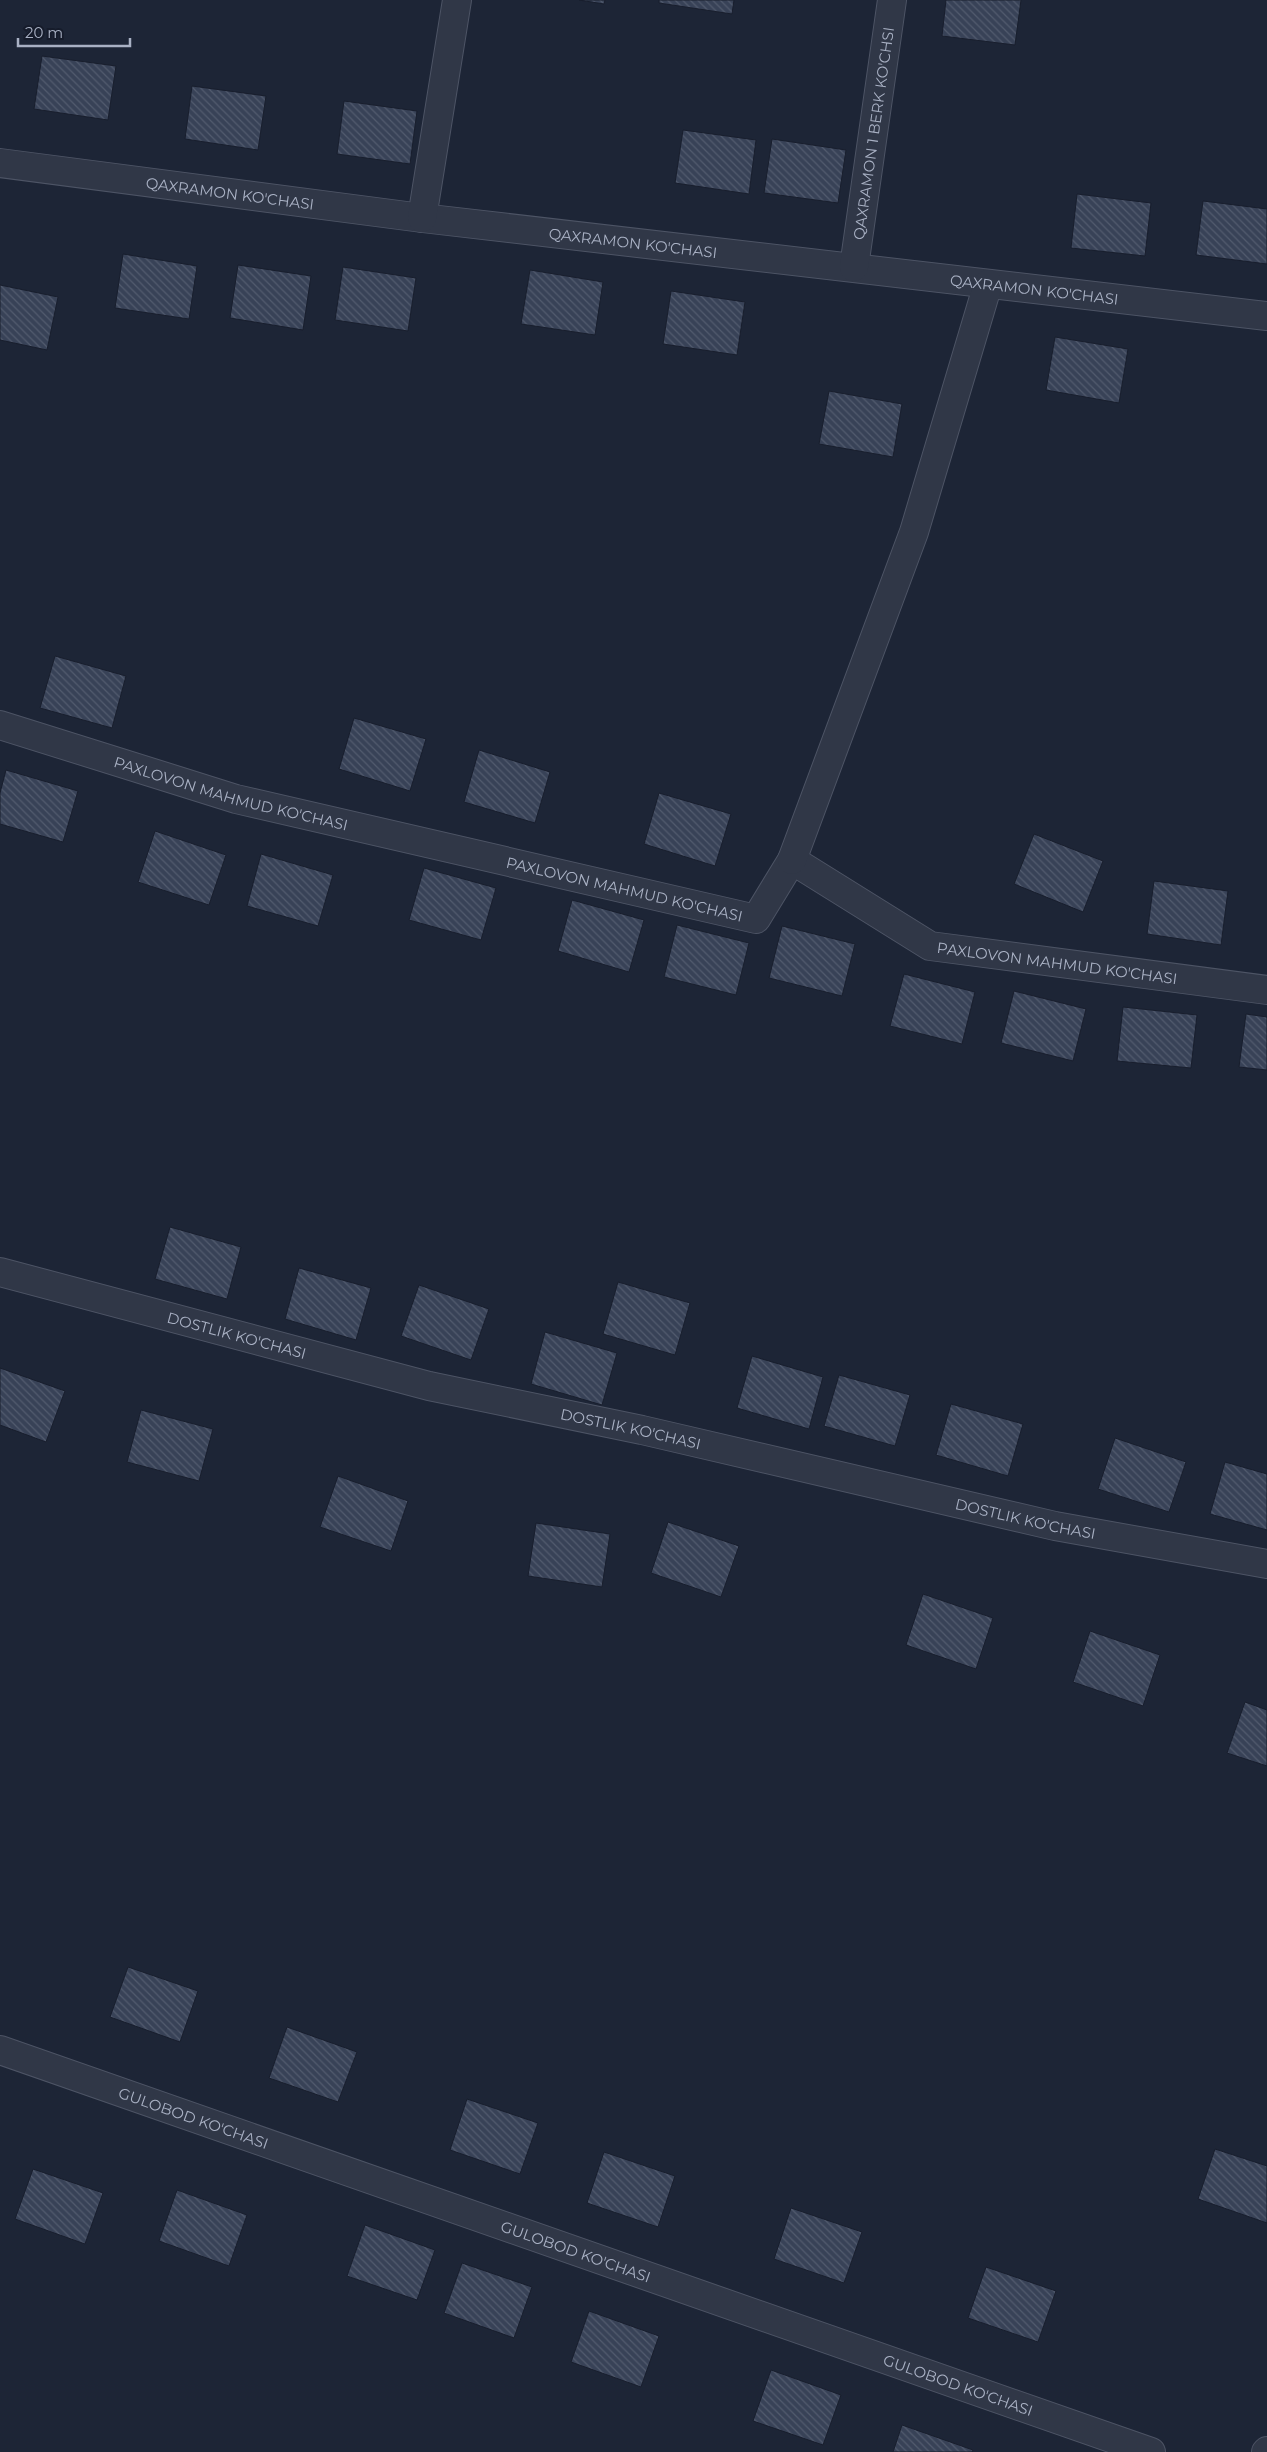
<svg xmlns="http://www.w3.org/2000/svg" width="1267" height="2452" viewBox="0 0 1267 2452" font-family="Montserrat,sans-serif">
	<defs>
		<pattern id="building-back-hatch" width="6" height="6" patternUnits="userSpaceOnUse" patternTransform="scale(1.25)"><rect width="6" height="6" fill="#384257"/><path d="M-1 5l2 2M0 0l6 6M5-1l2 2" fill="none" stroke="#525b6e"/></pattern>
	</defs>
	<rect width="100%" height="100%" fill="#1d2536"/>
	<g fill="url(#building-back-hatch)" stroke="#181e2d">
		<polygon points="579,0 605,0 604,4"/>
		<polygon points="659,0 734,0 732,14 659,3"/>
		<polygon points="946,0 1021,0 1015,45 942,36"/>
		<polygon points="42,56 116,66 108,120 34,109"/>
		<polygon points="192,86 266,96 258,150 185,139"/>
		<polygon points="344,101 417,111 410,164 337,154"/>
		<polygon points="683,130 756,140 749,194 675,183"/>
		<polygon points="772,139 846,150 838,203 764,193"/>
		<polygon points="1077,194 1151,203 1145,256 1071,248"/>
		<polygon points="1203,201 1267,209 1267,264 1196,255"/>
		<polygon points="123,254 197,266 189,319 115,308"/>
		<polygon points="238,265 311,276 303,330 230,318"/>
		<polygon points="343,267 416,278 408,331 335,320"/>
		<polygon points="530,270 603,282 595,335 521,324"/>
		<polygon points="0,285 58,297 47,350 0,340"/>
		<polygon points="671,291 745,302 737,355 663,344"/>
		<polygon points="1055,337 1128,349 1119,403 1046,390"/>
		<polygon points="829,391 902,404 893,457 819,444"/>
		<polygon points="55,656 126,676 112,728 40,708"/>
		<polygon points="354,718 426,739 410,791 339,769"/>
		<polygon points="479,750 550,772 535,823 464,802"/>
		<polygon points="6,770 78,791 63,842 0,824 0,793"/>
		<polygon points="659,793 731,814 715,866 644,844"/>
		<polygon points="155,831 226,855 209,905 138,882"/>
		<polygon points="1034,834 1103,861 1083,912 1014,884"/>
		<polygon points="261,854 333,875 318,926 247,906"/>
		<polygon points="424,868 496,888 481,940 409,920"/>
		<polygon points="1154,881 1228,891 1221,945 1147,934"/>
		<polygon points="572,900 644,920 629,972 558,951"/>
		<polygon points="677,925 749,943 736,995 664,977"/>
		<polygon points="782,926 855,944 842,996 769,978"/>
		<polygon points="904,974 975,992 962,1044 890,1026"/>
		<polygon points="1014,991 1086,1009 1073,1061 1001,1043"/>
		<polygon points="1123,1007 1197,1015 1191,1068 1117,1061"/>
		<polygon points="1246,1014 1267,1017 1267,1070 1239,1067"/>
		<polygon points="170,1227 241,1247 227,1299 155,1279"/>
		<polygon points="299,1268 371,1288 356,1340 285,1319"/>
		<polygon points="618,1282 690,1303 675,1355 603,1334"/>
		<polygon points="419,1285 489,1309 471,1360 401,1336"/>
		<polygon points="545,1332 617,1353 602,1405 531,1384"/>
		<polygon points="752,1356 823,1377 809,1429 737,1408"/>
		<polygon points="0,1368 65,1391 46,1442 0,1425"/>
		<polygon points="839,1375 910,1395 895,1446 824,1426"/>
		<polygon points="951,1404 1023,1424 1008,1476 936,1455"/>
		<polygon points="141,1410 213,1429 199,1481 127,1462"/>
		<polygon points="1115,1438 1186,1462 1169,1512 1098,1489"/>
		<polygon points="1225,1462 1267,1474 1267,1530 1210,1514"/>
		<polygon points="338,1476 408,1501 391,1551 320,1527"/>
		<polygon points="668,1522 739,1546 721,1597 651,1573"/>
		<polygon points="536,1523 610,1534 602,1587 528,1576"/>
		<polygon points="923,1594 993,1618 976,1669 906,1645"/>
		<polygon points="1090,1631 1160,1655 1143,1706 1073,1682"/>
		<polygon points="1245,1702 1267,1710 1267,1766 1227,1753"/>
		<polygon points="128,1967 198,1991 180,2042 110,2017"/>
		<polygon points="287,2027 357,2052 338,2102 269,2078"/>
		<polygon points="467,2099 538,2123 520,2174 450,2150"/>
		<polygon points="1215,2149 1267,2166 1267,2223 1198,2199"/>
		<polygon points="604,2152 675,2176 658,2227 587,2203"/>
		<polygon points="33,2169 103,2193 85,2244 15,2219"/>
		<polygon points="177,2190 247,2215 229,2266 159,2241"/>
		<polygon points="791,2208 862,2232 844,2283 774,2259"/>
		<polygon points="365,2225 435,2250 417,2300 347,2276"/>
		<polygon points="462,2263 532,2287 514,2338 444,2313"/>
		<polygon points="986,2267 1056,2291 1038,2342 968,2318"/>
		<polygon points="589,2311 659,2336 641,2387 571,2362"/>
		<polygon points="771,2370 841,2395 823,2445 753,2421"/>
		<polygon points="902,2425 973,2450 972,2452 893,2452"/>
	</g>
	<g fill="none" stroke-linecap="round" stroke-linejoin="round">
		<defs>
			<g id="minor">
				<path id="s1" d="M 0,163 L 422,218 L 1267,316"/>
				<polyline points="422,218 457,0"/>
				<path id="s2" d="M 854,267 L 892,0"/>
				<path id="s3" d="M 0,725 L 236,799 L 756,919 L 792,860 L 930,946 L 1267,990"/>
				<polyline points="792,860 914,532 988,284"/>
				<path id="s4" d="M 0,1272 L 429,1386 L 642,1430 L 1055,1526 L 1267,1564"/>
				<path id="s5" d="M 0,2050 L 1151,2452"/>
				<polyline points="1266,2452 1267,2451"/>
			</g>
		</defs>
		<use href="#minor" stroke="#4d5465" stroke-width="30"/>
		<use href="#minor" stroke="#303747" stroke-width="28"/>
	</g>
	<g text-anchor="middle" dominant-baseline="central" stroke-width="5" stroke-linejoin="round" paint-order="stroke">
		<g font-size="15" fill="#a9b1c4" stroke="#161c2b">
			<text stroke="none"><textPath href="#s2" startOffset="135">QAXRAMON 1 BERK KO'CHSI</textPath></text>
			<text stroke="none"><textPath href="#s1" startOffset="232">QAXRAMON KO'CHASI</textPath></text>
			<text stroke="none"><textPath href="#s1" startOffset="638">QAXRAMON KO'CHASI</textPath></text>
			<text stroke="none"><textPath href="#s1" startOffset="1042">QAXRAMON KO'CHASI</textPath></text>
			<text stroke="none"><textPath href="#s3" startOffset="241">PAXLOVON MAHMUD KO'CHASI</textPath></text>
			<text stroke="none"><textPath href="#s3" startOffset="646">PAXLOVON MAHMUD KO'CHASI</textPath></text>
			<text stroke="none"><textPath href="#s3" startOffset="1141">PAXLOVON MAHMUD KO'CHASI</textPath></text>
			<text stroke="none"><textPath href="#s4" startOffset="245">DOSTLIK KO'CHASI</textPath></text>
			<text stroke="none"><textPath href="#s4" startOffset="650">DOSTLIK KO'CHASI</textPath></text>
			<text stroke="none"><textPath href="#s4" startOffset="1055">DOSTLIK KO'CHASI</textPath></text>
			<text stroke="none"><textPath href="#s5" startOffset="205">GULOBOD KO'CHASI</textPath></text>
			<text stroke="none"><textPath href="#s5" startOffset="610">GULOBOD KO'CHASI</textPath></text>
			<text stroke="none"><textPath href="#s5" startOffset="1015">GULOBOD KO'CHASI</textPath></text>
		</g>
	</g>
	<path d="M18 38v8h112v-8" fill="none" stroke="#a9b1c4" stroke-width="2.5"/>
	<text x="25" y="38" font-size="15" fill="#a9b1c4" stroke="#161c2b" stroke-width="4" paint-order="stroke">20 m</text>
</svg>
